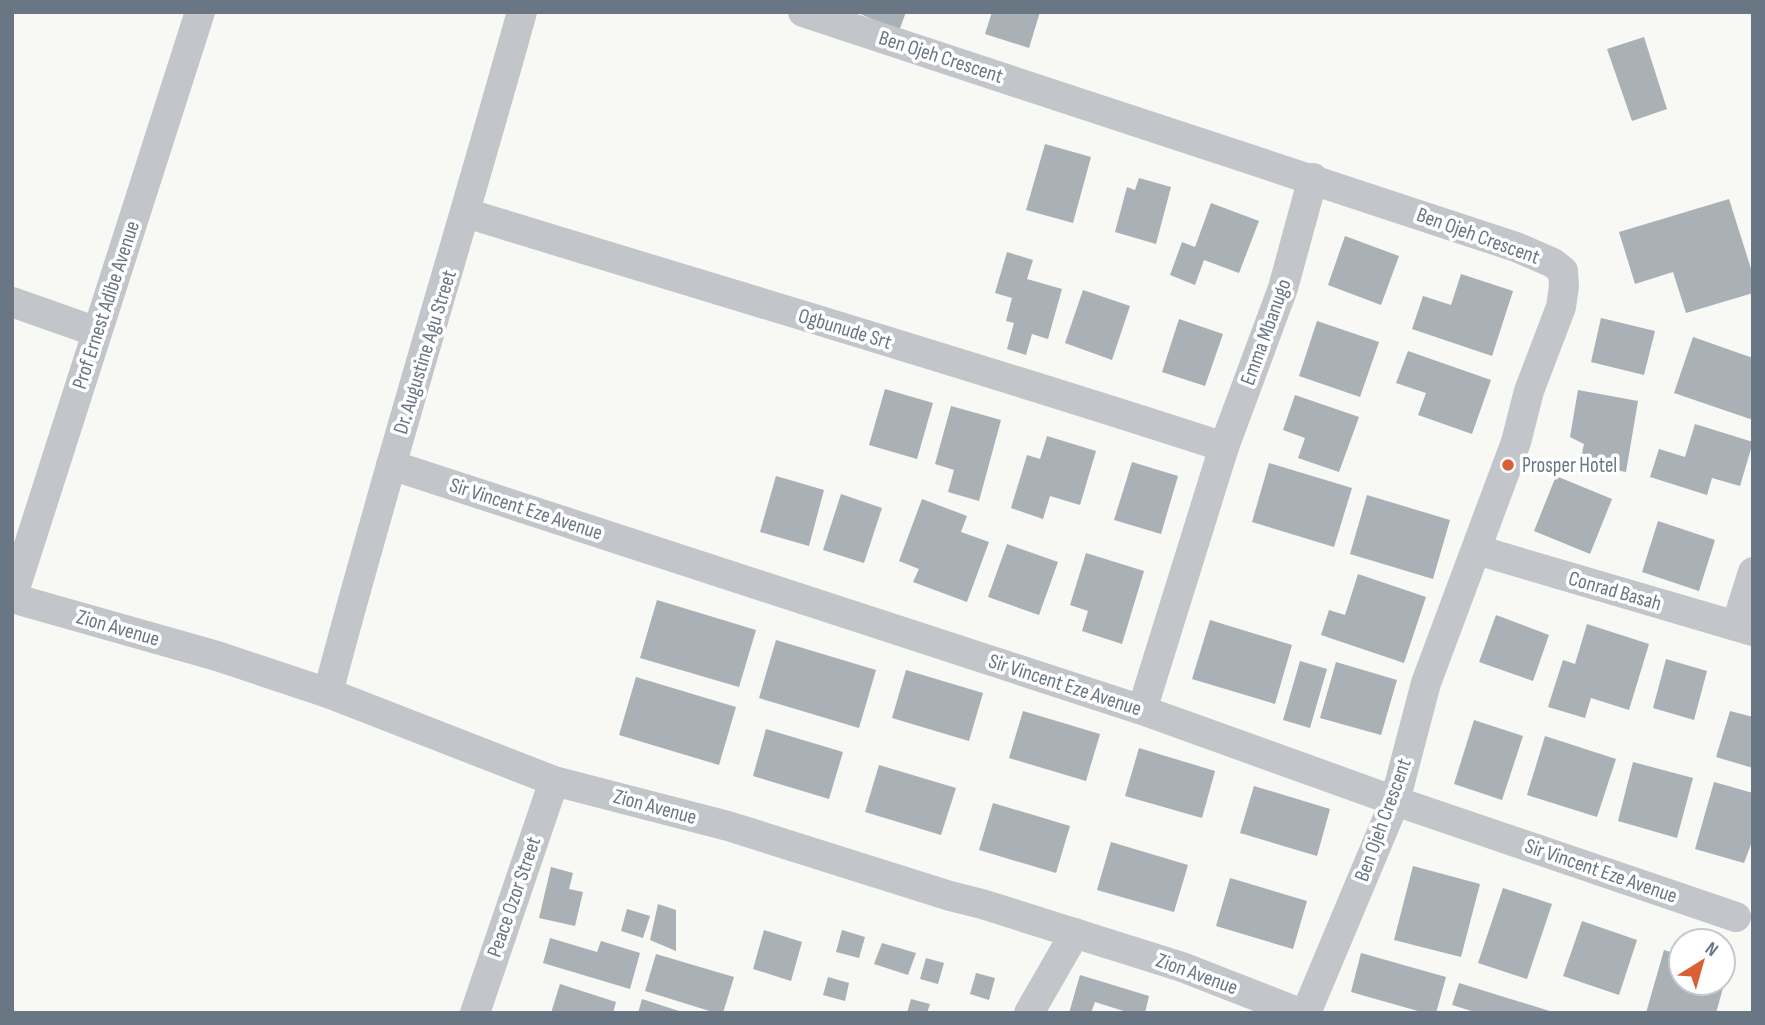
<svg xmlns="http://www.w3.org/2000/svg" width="1765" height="1025" viewBox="0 0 1765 1025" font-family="'Sofia Sans Condensed',sans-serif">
	<rect width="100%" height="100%" fill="#f8f8f5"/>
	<g fill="#a9b0b6">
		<polygon points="856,12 906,12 899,31"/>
		<polygon points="992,12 1040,12 1029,48 985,34"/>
		<polygon points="1644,37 1667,109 1632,121 1607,49"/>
		<polygon points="1045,144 1091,157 1073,223 1026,210"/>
		<polygon points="1139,178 1171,187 1156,244 1115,232 1127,187 1135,190"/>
		<polygon points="1729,199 1753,275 1753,293 1686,313 1673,272 1635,284 1619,232"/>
		<polygon points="1211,203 1259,221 1239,273 1204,260 1195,285 1170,275 1182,242 1195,247"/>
		<polygon points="1345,236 1399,256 1381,305 1328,285"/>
		<polygon points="1007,252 1033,260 1027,279 1062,289 1048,339 1032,334 1026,355 1007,349 1014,323 1006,321 1012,298 995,293"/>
		<polygon points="1461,274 1513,291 1492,356 1412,329 1423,296 1451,305"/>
		<polygon points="1083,290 1130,306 1112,360 1065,343"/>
		<polygon points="1601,318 1655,331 1644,375 1591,362"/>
		<polygon points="1179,319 1223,334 1205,386 1162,372"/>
		<polygon points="1317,321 1379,342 1360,397 1299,376"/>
		<polygon points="1693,337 1753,358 1753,420 1674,393"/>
		<polygon points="1408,351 1491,380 1472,434 1418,415 1426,393 1396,383"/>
		<polygon points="885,389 933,403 917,459 869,445"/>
		<polygon points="1578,390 1638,401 1626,472 1580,463 1584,444 1570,437"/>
		<polygon points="1295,395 1359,417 1339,472 1298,458 1305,438 1283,430"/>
		<polygon points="951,406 1001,420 979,501 948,492 954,470 935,464"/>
		<polygon points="1695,424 1753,442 1740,486 1712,478 1707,495 1650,477 1659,449 1685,457"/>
		<polygon points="1047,436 1096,451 1080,505 1050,496 1043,519 1011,508 1027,455 1040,459"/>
		<polygon points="1132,462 1178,476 1161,534 1114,520"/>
		<polygon points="1269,463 1352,488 1334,547 1252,522"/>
		<polygon points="776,476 824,490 809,546 760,532"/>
		<polygon points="1556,476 1612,499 1590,554 1534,531"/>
		<polygon points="841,494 882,508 864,563 823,550"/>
		<polygon points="1367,495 1450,520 1433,579 1350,554"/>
		<polygon points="922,499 967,516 961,532 989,542 967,602 913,582 919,569 899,561"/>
		<polygon points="1658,521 1715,540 1699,591 1642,572"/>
		<polygon points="1007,544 1058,562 1039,615 988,597"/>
		<polygon points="1086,553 1144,571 1122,644 1082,631 1088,611 1070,605"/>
		<polygon points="1358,574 1426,597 1404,663 1321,635 1329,610 1345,615"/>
		<polygon points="657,600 756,630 739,687 640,658"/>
		<polygon points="1496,615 1549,635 1533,681 1479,662"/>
		<polygon points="1210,620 1292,645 1275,704 1192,679"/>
		<polygon points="1587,624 1649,644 1629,710 1591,698 1585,718 1548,707 1563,660 1575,664"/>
		<polygon points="776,640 876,670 859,728 759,698"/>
		<polygon points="1666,659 1707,671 1694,720 1653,708"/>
		<polygon points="1300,661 1327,669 1310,728 1283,720"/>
		<polygon points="1336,662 1397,680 1381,735 1320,718"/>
		<polygon points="906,670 983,693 969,741 892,718"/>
		<polygon points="636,677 736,707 719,765 619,735"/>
		<polygon points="1023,711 1100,734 1086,781 1009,758"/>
		<polygon points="1730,711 1753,717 1753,768 1716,757"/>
		<polygon points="1474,720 1523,736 1502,800 1454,784"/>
		<polygon points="766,729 843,752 829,799 753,776"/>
		<polygon points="1545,736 1616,759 1597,817 1527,795"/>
		<polygon points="1139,748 1215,771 1202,818 1125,796"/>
		<polygon points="1633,762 1693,778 1677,838 1618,821"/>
		<polygon points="879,765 956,788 941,835 865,812"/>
		<polygon points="1714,782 1753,793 1753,839 1744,863 1695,849"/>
		<polygon points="1254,786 1330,809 1317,856 1240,833"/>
		<polygon points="993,803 1070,826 1056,873 979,850"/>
		<polygon points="1111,842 1188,865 1174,912 1097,890"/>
		<polygon points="1413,866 1480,884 1461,957 1394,940"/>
		<polygon points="551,867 573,873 569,889 583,892 575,926 539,918"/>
		<polygon points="1230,878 1307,901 1293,949 1216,926"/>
		<polygon points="1503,888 1552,904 1527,979 1478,963"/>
		<polygon points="658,904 676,910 676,951 650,940"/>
		<polygon points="627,909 650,916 643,938 621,931"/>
		<polygon points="1582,921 1637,940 1619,995 1563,976"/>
		<polygon points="764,930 802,942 791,981 753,969"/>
		<polygon points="842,930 865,937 859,958 836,952"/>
		<polygon points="550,938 597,952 601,941 640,953 630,989 543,963"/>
		<polygon points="882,943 916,953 908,975 874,964"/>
		<polygon points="1664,950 1681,955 1681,983 1723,983 1723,968 1728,970 1716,1013 1646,1013"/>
		<polygon points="1361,953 1446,977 1436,1013 1425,1013 1351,992"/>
		<polygon points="656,954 734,977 723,1013 716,1013 645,991"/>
		<polygon points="926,958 944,963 938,984 920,979"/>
		<polygon points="976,973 995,978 989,1000 970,994"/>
		<polygon points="1080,975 1149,996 1145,1013 1130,1013 1095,1002 1091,1013 1069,1013"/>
		<polygon points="828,977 849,983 845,1001 823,995"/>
		<polygon points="1459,983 1553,1012 1553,1013 1478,1013 1452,1005"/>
		<polygon points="560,984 616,1002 613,1013 551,1013"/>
		<polygon points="642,999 682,1012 682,1013 638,1013"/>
		<polygon points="911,999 930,1004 927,1013 907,1013"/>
	</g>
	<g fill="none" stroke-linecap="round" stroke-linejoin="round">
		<g stroke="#c2c5c9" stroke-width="30">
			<polyline points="803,12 1516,247 1553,263 1563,271 1564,286 1561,307 1529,391 1516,442 1426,683 1395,801 1306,1013"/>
			<path d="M 466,213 C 719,291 973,365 1224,447"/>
			<polyline points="12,302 97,332"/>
			<polyline points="391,465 1142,710 1395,801 1736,917"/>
			<polyline points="1477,550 1753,631"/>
			<polyline points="12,598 217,656 328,693 554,781 728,826 950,896 982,904 1182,967 1300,1013"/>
			<polyline points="12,598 200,12"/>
			<polyline points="1736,626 1753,572"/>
			<path d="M 328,693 C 388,465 459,239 522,12"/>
			<polyline points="1142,710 1224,447 1283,288 1313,178"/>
			<polyline points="475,1013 554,781"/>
			<polyline points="1029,1013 1075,933"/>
		</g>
	</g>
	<circle fill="#d96034" stroke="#fff" stroke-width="2.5" cx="1508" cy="465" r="7"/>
	<g text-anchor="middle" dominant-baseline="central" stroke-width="7" stroke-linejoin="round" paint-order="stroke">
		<g font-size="21" fill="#697785" stroke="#fff">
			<text transform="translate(941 57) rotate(18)">Ben Ojeh Crescent</text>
			<text transform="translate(1478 236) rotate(20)">Ben Ojeh Crescent</text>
			<text transform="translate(106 305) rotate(-72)">Prof Ernest Adibe Avenue</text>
			<text transform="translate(845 329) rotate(17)">Ogbunude Srt</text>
			<text transform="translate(1266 332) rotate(-70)">Emma Mbanugo</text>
			<text transform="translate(425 352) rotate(-73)">Dr. Augustine Agu Street</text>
			<text transform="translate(526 509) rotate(18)">Sir Vincent Eze Avenue</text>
			<text transform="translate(1615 591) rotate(16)">Conrad Basah</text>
			<text transform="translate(118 628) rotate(16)">Zion Avenue</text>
			<text transform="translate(1065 685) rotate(18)">Sir Vincent Eze Avenue</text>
			<text transform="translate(655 807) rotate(15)">Zion Avenue</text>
			<text transform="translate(1383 820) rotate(-70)">Ben Ojeh Crescent</text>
			<text transform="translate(1601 871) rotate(19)">Sir Vincent Eze Avenue</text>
			<text transform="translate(514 897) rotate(-71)">Peace Ozor Street</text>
			<text transform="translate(1197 974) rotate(20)">Zion Avenue</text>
		</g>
		<g font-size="21" fill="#697785" stroke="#fff" text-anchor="start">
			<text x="1522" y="465">Prosper Hotel</text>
		</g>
	</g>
	<rect width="1765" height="1025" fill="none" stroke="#697785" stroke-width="28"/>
	<g transform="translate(1702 962) rotate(37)"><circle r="33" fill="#ffffff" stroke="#c3c9ce" stroke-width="2"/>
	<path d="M0-5L12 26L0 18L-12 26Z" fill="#d96034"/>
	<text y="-10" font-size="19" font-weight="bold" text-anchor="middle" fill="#697785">N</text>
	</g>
</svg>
